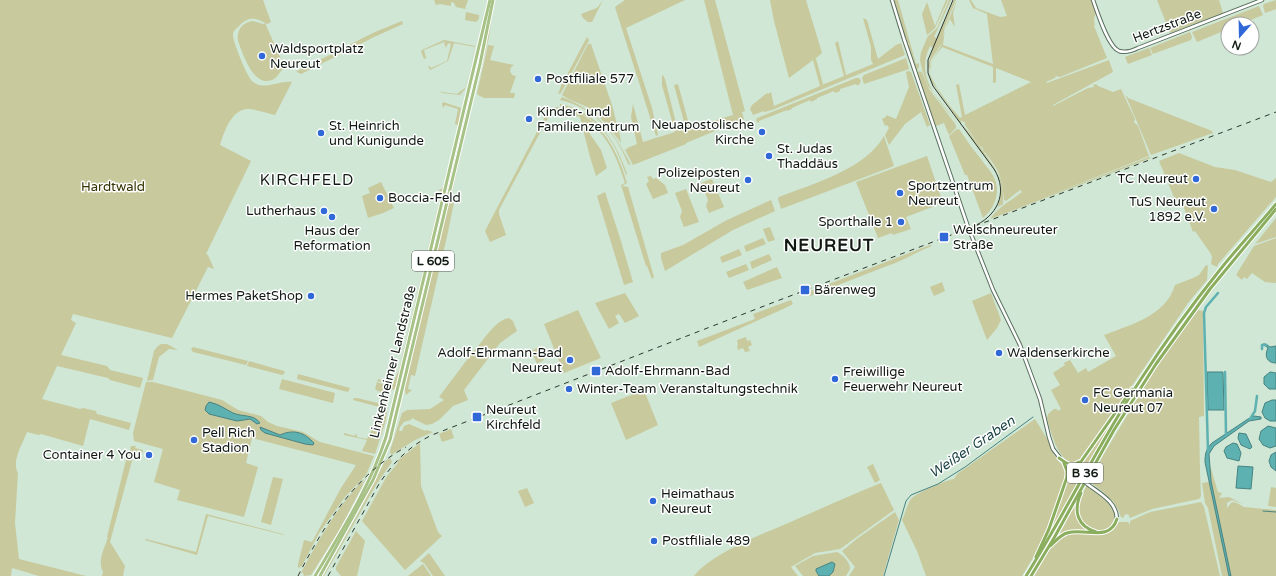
<svg xmlns="http://www.w3.org/2000/svg" width="1276" height="576" viewBox="0 0 1276 576" font-family="'Varela Round',sans-serif">
	<rect width="100%" height="100%" fill="#cfe7d4"/>
	<g fill="#c8c99d" fill-rule="evenodd">
		<path d="M 0,0 L 263,0 L 271,22 L 267,24 C 255,17 248,16 238,27 C 236,29 233,31 233,34 C 232,40 248,79 253,82 C 265,91 279,80 292,82 L 275,115 C 267,113 258,110 250,109 C 232,107 224,132 220,145 L 251,161 L 206,254 L 208,255 L 214,269 L 208,267 L 172,338 L 73,314 L 71,320 L 76,323 L 61,355 L 107,366 L 110,370 L 143,378 L 140,388 L 110,380 L 108,378 L 57,366 L 42,399 L 80,409 L 83,408 L 96,411 L 97,414 L 131,423 L 129,430 L 90,419 L 83,446 L 41,434 L 39,435 L 27,432 C 23,443 11,461 18,473 L 15,523 L 19,559 L 86,576 L 39,576 L 12,568 L 11,576 L 0,576 Z"/>
		<polygon points="434,0 468,0 465,9 456,7 454,3 451,2 451,6 440,4 436,5"/>
		<polygon points="494,0 489,37 479,78 479,74"/>
		<polygon points="603,0 592,22 588,22 583,18 581,14 597,8"/>
		<polygon points="625,0 685,0 626,28 652,108 658,135 656,136 615,7"/>
		<polygon points="704,0 715,0 745,111 742,112 744,119 727,126 726,125 722,126 722,128 686,143 686,144 633,165 625,150 629,148 625,149 637,144 631,117 633,104 643,142 675,132 662,85 662,76 663,75 665,79 678,131 686,129 674,85 678,84 690,128 733,115"/>
		<polygon points="770,0 806,0 822,53 815,59 816,59 823,84 822,85 844,76 835,43 838,41 846,75 873,64 871,60 871,47 863,18 867,20 878,59 896,45 901,43 905,55 772,110 764,112 764,111 753,115 750,109 752,105 767,93 768,94 771,92 774,106 820,86 813,60 789,78 774,21"/>
		<polygon points="894,0 898,0 916,64 919,63 919,67 917,71 908,46 909,43 907,44"/>
		<polygon points="946,0 948,0 935,28 927,35 922,14 927,2 935,26"/>
		<path d="M 949,0 L 951,0 L 934,37 L 937,38 L 954,0 L 956,0 L 945,26 L 942,43 L 931,60 L 929,70 L 931,77 L 936,87 L 959,119 L 935,85 L 932,77 L 930,67 L 933,59 L 941,46 L 946,26 L 957,0 L 953,13 L 955,27 L 950,19 L 945,29 L 943,45 L 993,64 L 987,14 L 973,8 L 969,0 L 971,0 L 976,8 L 1000,17 L 1007,16 L 1001,0 L 1092,0 L 1097,13 C 1093,16 1094,21 1095,25 L 1094,26 L 1107,58 L 1060,77 L 1056,76 L 1055,78 L 1046,82 L 1047,83 L 1109,60 L 1113,72 L 1053,105 L 1053,106 L 1088,88 L 1094,87 L 1093,85 L 1096,84 L 1098,86 L 1113,92 L 1121,89 L 1135,119 L 1134,122 L 1138,126 L 1149,156 L 1028,204 L 1149,157 L 1151,158 L 990,219 C 998,207 1011,201 1022,192 L 1020,190 L 1006,201 L 1004,200 C 1002,175 999,170 983,150 L 983,148 L 980,146 L 965,125 L 965,122 L 963,122 L 961,120 L 961,124 L 931,81 L 928,65 L 933,48 L 930,46 C 914,79 940,101 959,125 L 928,86 L 922,69 L 920,60 L 921,52 L 928,36 L 937,28 ZM 942,47 L 993,67 L 993,83 L 996,82 L 996,68 L 1031,82 L 965,115 L 959,84 L 956,85 L 962,117 L 960,118 C 950,105 925,80 932,62 C 934,56 939,52 942,47 Z"/>
		<polygon points="1157,0 1219,0 1223,13 1170,33"/>
		<polygon points="1276,0 1276,9 1265,13 1263,6 1264,4"/>
		<polygon points="1259,6 1263,15 1241,24 1228,24 1228,29 1197,42 1192,32"/>
		<polygon points="466,12 479,15 479,19 476,22 465,20"/>
		<path d="M 253,21 L 263,24 L 265,23 L 285,68 C 279,71 278,78 272,80 C 253,87 243,54 238,41 C 236,30 243,22 253,21 Z"/>
		<polygon points="402,21 403,24 374,37 347,51 345,47 375,32"/>
		<polygon points="1190,32 1192,37 1191,40 1153,54 1150,48"/>
		<polygon points="587,37 589,40 588,42 561,93 558,94 561,86"/>
		<polygon points="444,40 475,46 465,89 460,95 442,93 440,90 442,92 457,94 465,88 475,47 454,43 448,61 430,70 428,66 429,66 431,68 447,61 451,44 448,43 446,48 444,43 446,42 444,42 424,50 426,58 424,59 421,51 422,50"/>
		<path d="M 588,44 L 591,44 L 612,105 L 620,136 L 621,143 C 611,129 601,117 587,107 C 579,103 569,100 562,95 Z"/>
		<polygon points="488,45 494,46 490,60 514,65 511,67 510,71 512,75 516,76 510,93 515,93 514,98 484,98 478,95 477,93"/>
		<polygon points="1149,48 1152,55 1128,64 1125,57"/>
		<polygon points="342,49 343,53 301,74 297,72 291,59 297,71"/>
		<polygon points="906,58 909,69 864,84 862,78 864,75"/>
		<polygon points="908,71 911,72 930,125 927,127 921,112 905,124 889,145 885,135 889,128 887,125 885,126 882,119 886,117 886,115 896,119 909,87 906,72"/>
		<polygon points="919,71 922,72 929,89 956,125 956,128 949,135 944,123 936,126 935,124 917,73"/>
		<polygon points="856,78 859,78 861,81 859,85 856,85 856,84 840,89 840,91 835,93 834,91 817,98 817,99 811,102 810,100 792,108 792,109 787,111 787,110 759,121 759,123 756,121 757,118"/>
		<polygon points="1126,96 1127,96 1128,98 1212,131 1213,133 1151,155"/>
		<path d="M 562,97 C 599,112 613,130 631,165 L 628,164 C 617,134 593,107 560,100 Z"/>
		<polygon points="443,102 461,108 458,125 455,124 458,109 445,105 443,108 442,104"/>
		<path d="M 560,104 C 597,111 616,141 627,174 L 626,175 C 614,138 599,116 560,106 Z"/>
		<path d="M 557,107 C 598,111 617,148 627,183 L 622,186 L 628,187 L 654,277 L 652,279 L 647,266 L 646,266 L 621,185 L 625,183 C 618,161 609,136 589,123 L 590,134 L 601,150 L 607,168 L 596,176 L 590,157 L 580,117 L 558,111 L 552,112 L 550,114 L 499,210 L 499,214 L 506,235 L 490,242 L 485,231 L 549,109 Z"/>
		<polygon points="466,111 456,159 400,393 409,350"/>
		<path d="M 962,125 C 969,129 998,171 1001,180 C 1003,187 1003,194 1003,201 L 1003,204 L 998,207 C 1000,195 1004,189 998,175 Z"/>
		<path d="M 957,129 L 959,129 C 966,139 973,150 981,159 C 984,164 989,169 992,174 C 1002,189 996,207 983,218 L 967,175 L 965,175 L 949,136 Z"/>
		<path d="M 884,136 L 894,166 L 781,209 L 778,199 L 779,197 C 812,184 866,169 884,136 Z"/>
		<polygon points="462,149 452,192 456,199 454,202 448,232 415,376 411,375 408,389 412,390 406,395 404,387 459,157"/>
		<polygon points="1179,153 1215,167 1235,170 1271,182 1276,178 1276,197 1218,264 1217,267 1211,264 1212,257 1211,254 1195,231 1193,232 1181,200 1176,202 1159,161"/>
		<polygon points="927,156 943,203 906,217 911,229 893,235 892,233 878,238 856,182"/>
		<polygon points="651,176 653,179 656,178 665,185 668,193 653,199 646,184 649,181 647,177"/>
		<polygon points="711,179 713,181 724,207 709,213 706,206 708,200 701,183"/>
		<polygon points="381,182 394,208 383,213 368,218 362,196 370,193 368,188"/>
		<polygon points="444,185 445,185 396,387 393,390 385,383 377,381 378,379 393,383 399,370 441,195 429,197 440,193 439,190 443,188"/>
		<polygon points="686,189 699,222 684,227 680,217 682,211 675,193"/>
		<polygon points="605,192 620,238 633,282 624,285 597,196"/>
		<polygon points="771,200 775,211 733,230 665,271 661,258 661,253 683,245 727,220"/>
		<polygon points="1276,218 1276,237 1255,244"/>
		<polygon points="770,227 775,240 768,242 763,229"/>
		<polygon points="763,238 766,244 746,252 744,246"/>
		<polygon points="1276,238 1276,283 1265,282 1252,273 1247,279 1244,277 1242,280 1236,275 1254,246"/>
		<path d="M 930,245 L 932,246 C 916,252 903,261 887,266 L 810,296 L 808,292 Z"/>
		<polygon points="739,249 742,255 722,263 720,257"/>
		<polygon points="769,254 772,260 752,269 750,262"/>
		<polygon points="746,264 749,270 729,278 726,272"/>
		<path d="M 1206,265 L 1208,266 L 1207,280 L 1188,303 L 1125,396 L 1079,460 L 1072,463 C 1057,458 1051,432 1047,418 L 1048,414 L 1054,409 L 1057,409 L 1058,411 L 1061,409 L 1051,390 L 1060,385 L 1053,373 L 1065,365 L 1064,363 L 1070,360 L 1078,373 L 1086,368 L 1088,372 L 1116,356 L 1104,335 C 1130,325 1166,316 1175,285 L 1193,278 L 1199,275 Z"/>
		<polygon points="777,267 782,278 747,290 743,282"/>
		<polygon points="942,282 945,291 934,296 930,287"/>
		<polygon points="625,293 639,316 625,323 619,314 615,316 619,323 609,329 595,303"/>
		<polygon points="991,293 1001,320 997,328 987,340 972,301"/>
		<polygon points="791,300 793,304 783,309 699,347 697,341 755,319 753,314"/>
		<polygon points="578,310 601,358 564,373 544,324"/>
		<path d="M 1198,310 L 1203,311 L 1204,416 L 1199,417 L 1200,472 L 1201,496 L 1199,499 L 1152,509 L 1130,518 L 1128,514 L 1124,515 L 1124,518 L 1121,517 C 1116,500 1103,492 1090,482 L 1087,486 C 1097,494 1124,510 1111,525 C 1101,537 1081,527 1078,513 C 1077,507 1079,501 1082,495 C 1093,471 1108,447 1122,424 C 1134,404 1146,384 1159,364 C 1171,346 1185,328 1198,310 Z"/>
		<path d="M 509,318 L 513,321 L 517,331 L 500,343 L 464,390 L 468,400 L 453,406 L 439,420 L 432,424 L 426,425 L 412,418 L 411,420 L 404,422 L 400,427 L 399,431 L 402,431 L 404,426 L 409,424 L 425,431 L 426,430 L 433,432 L 415,440 L 391,455 L 390,451 L 402,413 L 407,410 L 430,409 L 444,400 L 439,397 L 475,349 L 476,349 C 483,340 497,319 509,318 Z"/>
		<polygon points="746,337 747,341 750,340 752,345 748,347 750,351 745,352 743,348 738,350 737,346 738,345 737,340"/>
		<polygon points="161,344 167,344 178,350 169,349 159,357 153,380 147,381 154,351 157,347"/>
		<polygon points="193,347 248,361 246,365 193,352 191,349"/>
		<polygon points="539,347 544,360 537,364 531,351"/>
		<polygon points="249,361 284,371 285,373 282,375 247,366"/>
		<polygon points="298,374 350,388 348,392 297,379"/>
		<polygon points="282,379 335,393 333,403 279,389"/>
		<polygon points="146,382 153,382 222,400 238,410 261,416 268,422 277,426 303,432 320,442 374,456 366,475 345,497 319,533 302,566 298,568 298,564 304,540 312,542 341,488 356,465 252,438 246,463 258,467 244,517 177,500 180,490 154,482 163,449 134,441 133,433"/>
		<path d="M 377,382 L 386,385 L 392,390 C 387,393 379,393 375,389 Z"/>
		<polygon points="644,390 658,425 626,440 611,403"/>
		<path d="M 1134,392 L 1136,392 L 1104,445 L 1053,537 L 1028,576 C 1065,516 1098,453 1134,392 Z"/>
		<polygon points="354,398 357,398 386,405 387,407 386,420 375,454 362,451 367,440 344,435 344,433 355,436 355,434 357,435 357,437 367,439 383,408 353,400"/>
		<polygon points="1117,413 1081,476 1076,471"/>
		<path d="M 1035,419 L 1049,442 L 1054,455 L 1065,469 L 1067,475 L 1052,519 L 1040,546 L 1022,576 L 926,576 L 917,551 L 902,520 C 905,514 907,505 911,499 C 916,493 946,480 954,479 L 957,474 Z"/>
		<polygon points="451,429 454,438 442,442 439,434"/>
		<polygon points="420,443 421,486 438,532 442,536 405,570 362,521 387,476 398,463 397,461"/>
		<path d="M 131,446 L 136,446 L 135,448 L 143,450 L 142,454 L 141,451 L 137,450 L 135,458 L 133,457 L 110,542 L 125,566 L 123,576 L 102,576 L 103,572 C 97,560 105,548 108,537 L 107,537 L 127,456 L 129,456 Z"/>
		<polygon points="390,458 392,462 376,485 331,564 324,576 323,576 361,508 385,461"/>
		<polygon points="1209,462 1218,492 1222,493 1219,498 1229,497 1243,504 1232,500 1227,503 1227,508 1232,502 1237,503 1244,507 1276,510 1276,576 1231,576 1211,481"/>
		<polygon points="873,464 880,480 875,483 867,467"/>
		<path d="M 368,475 L 340,529 L 311,575 L 304,576 L 303,573 L 301,573 C 319,539 337,507 364,479 L 361,486 Z"/>
		<polygon points="1074,475 1079,480 1045,541 1054,520 1067,480 1071,476"/>
		<polygon points="273,477 283,479 271,525 261,522"/>
		<polygon points="1209,482 1229,576 1222,576 1208,508 1205,503 1202,483"/>
		<path d="M 881,483 L 894,510 L 840,549 L 815,553 L 791,567 L 798,576 L 694,576 C 711,554 760,535 786,524 C 818,510 849,496 881,483 Z"/>
		<polygon points="1271,487 1276,488 1276,507 1268,506"/>
		<polygon points="527,488 534,503 525,507 518,491"/>
		<path d="M 1077,502 C 1076,513 1080,526 1090,531 L 1078,530 L 1057,538 Z"/>
		<path d="M 1201,502 L 1204,507 L 1220,576 L 1034,576 C 1042,564 1049,547 1060,538 C 1076,526 1095,541 1111,531 C 1115,529 1116,525 1119,522 L 1128,522 L 1130,525 L 1130,521 L 1150,512 Z"/>
		<polygon points="895,512 899,520 883,576 849,576 855,567 842,551 858,538"/>
		<polygon points="206,514 283,534 284,535 208,516 197,555 145,540 146,539 196,552"/>
		<polygon points="356,531 365,541 357,576 341,576 336,570 336,567"/>
		<path d="M 837,552 C 843,555 850,562 850,569 L 846,576 L 803,576 L 795,566 L 813,556 Z"/>
		<polygon points="429,553 445,576 433,576 424,563 420,561"/>
		<polygon points="423,564 431,576 408,576"/>
	</g>
	<g fill="#5eb1b1" stroke="#478381">
		<path d="M 1263,344 L 1266,344 L 1270,347 L 1276,346 L 1276,363 C 1267,363 1264,356 1268,348 Z"/>
		<polygon points="1207,372 1223,372 1224,410 1208,410"/>
		<polygon points="1270,372 1276,373 1276,389 1269,389 1264,384 1264,377"/>
		<polygon points="1272,400 1276,400 1276,421 1270,421 1265,418 1262,412 1265,403"/>
		<path d="M 209,402 C 219,404 225,409 233,413 C 242,417 254,414 260,423 L 257,424 L 250,419 L 237,421 L 209,414 L 205,410 L 206,406 Z"/>
		<path d="M 1254,416 L 1261,417 L 1261,419 L 1249,421 L 1214,446 L 1209,454 L 1211,481 L 1231,576 L 1229,576 L 1205,462 C 1205,454 1206,449 1212,443 L 1248,419 Z"/>
		<polygon points="1268,426 1276,428 1276,446 1270,448 1263,445 1259,439 1261,431"/>
		<path d="M 260,427 L 280,435 C 293,429 304,432 314,443 L 313,445 L 305,444 L 265,433 L 261,430 Z"/>
		<polygon points="1239,433 1246,434 1252,447 1250,449 1241,445 1238,438"/>
		<polygon points="1233,443 1237,444 1241,453 1239,461 1227,458 1224,451 1226,447"/>
		<polygon points="1276,452 1276,471 1271,467 1269,461 1271,455"/>
		<polygon points="1238,466 1253,467 1251,489 1236,488"/>
		<polygon points="832,562 835,564 833,572 829,576 819,576 816,571 816,569"/>
	</g>
	<g fill="none" stroke-linecap="round" stroke-linejoin="round">
		<g stroke="#478381" stroke-width="1">
			<polyline points="1263,511 1276,512"/>
			<polyline points="884,576 906,501 911,495 938,484 965,467 1033,417"/>
		</g>
		<g stroke="#5eb1b1" stroke-width="2.5">
			<polyline points="1262,349 1262,345 1266,345"/>
			<polyline points="1225,372 1226,435"/>
			<polyline points="1250,419 1255,411 1257,396"/>
			<polyline points="1208,452 1204,313 1206,307 1218,293"/>
		</g>
		<defs>
			<g id="secondary">
				<polyline points="892,0 904,39 967,224 993,290 1020,345 1040,399 1049,437 1053,449 1060,458"/>
				<path d="M 1093,0 C 1097,11 1108,47 1119,51 C 1125,53 1132,51 1138,48 L 1262,0"/>
				<polyline points="1065,465 1077,476"/>
				<path d="M 1090,486 C 1101,494 1117,503 1117,519"/>
			</g>
			<g id="primary">
				<path d="M 315,576 C 341,532 370,487 386,437 L 490,0"/>
				<polyline points="320,576 373,480 390,440 480,64 493,0"/>
			</g>
			<g id="trunk">
				<path d="M 1059,458 C 1066,463 1072,468 1079,462"/>
				<polyline points="1067,477 1073,473 1132,389"/>
				<path d="M 1081,493 C 1073,511 1077,526 1096,532"/>
				<path d="M 1050,546 C 1056,541 1060,535 1067,533 C 1085,527 1109,543 1117,519"/>
				<polyline points="1036,557 1049,529 1067,477 1067,471 1064,463"/>
				<path d="M 1026,576 C 1066,512 1099,443 1141,379 C 1165,342 1191,306 1219,271 C 1237,248 1257,227 1276,204"/>
				<polyline points="1031,576 1054,538 1114,430 1156,364 1210,289 1276,209"/>
			</g>
		</defs>
		<use href="#secondary" stroke="#5a6f5f" stroke-width="4.5"/>
		<use href="#primary" stroke="#fff" stroke-width="5"/>
		<use href="#trunk" stroke="#fff" stroke-width="5"/>
		<use href="#secondary" stroke="#fff" stroke-width="2.5"/>
		<use href="#primary" stroke="#a7c286" stroke-width="3"/>
		<use href="#trunk" stroke="#8aae5e" stroke-width="3"/>
		<path stroke="#2c372e" stroke-width="1" d="M 953,0 L 928,60 L 928,73 L 933,86 L 994,169 C 1009,193 997,217 972,227"/>
		<g stroke="#2c372e" stroke-width="1" stroke-dasharray="5 5" stroke-linecap="butt">
			<path d="M 298,576 C 324,525 355,475 406,447"/>
			<path d="M 328,576 L 379,484 C 393,463 409,446 432,435 L 777,301 L 1276,112"/>
		</g>
		<defs>
			<polyline id="secondary-bridge" points="1077,476 1090,486"/>
		</defs>
		<use href="#secondary-bridge" stroke="#5a6f5f" stroke-width="4.5" stroke-linecap="butt"/>
		<use href="#secondary-bridge" stroke="#fff" stroke-width="2.5"/>
	</g>
	<g fill="#3069d7" stroke="#fff" stroke-width="1.5">
		<circle cx="262" cy="56" r="4"/>
		<circle cx="538" cy="79" r="4"/>
		<circle cx="529" cy="119" r="4"/>
		<circle cx="762" cy="132" r="4"/>
		<circle cx="321" cy="133" r="4"/>
		<circle cx="769" cy="156" r="4"/>
		<circle cx="1196" cy="179" r="4"/>
		<circle cx="748" cy="180" r="4"/>
		<circle cx="900" cy="193" r="4"/>
		<circle cx="380" cy="198" r="4"/>
		<circle cx="1214" cy="209" r="4"/>
		<circle cx="324" cy="211" r="4"/>
		<circle cx="332" cy="217" r="4"/>
		<circle cx="901" cy="222" r="4"/>
		<rect x="939" y="232" width="10" height="10" rx="2"/>
		<rect x="800" y="285" width="10" height="10" rx="2"/>
		<circle cx="311" cy="296" r="4"/>
		<circle cx="999" cy="353" r="4"/>
		<circle cx="570" cy="360" r="4"/>
		<rect x="591" y="366" width="10" height="10" rx="2"/>
		<circle cx="835" cy="379" r="4"/>
		<circle cx="569" cy="389" r="4"/>
		<circle cx="1085" cy="400" r="4"/>
		<rect x="472" y="412" width="10" height="10" rx="2"/>
		<circle cx="194" cy="440" r="4"/>
		<circle cx="149" cy="455" r="4"/>
		<circle cx="653" cy="501" r="4"/>
		<circle cx="654" cy="541" r="4"/>
	</g>
	<g text-anchor="middle" dominant-baseline="central" stroke-width="3" stroke-linejoin="round" paint-order="stroke">
		<g fill="#fff" stroke="#585e59" stroke-width="1">
			<rect x="412" y="251" width="42" height="20" rx="3"/>
			<rect x="1067" y="463" width="36" height="20" rx="3"/>
		</g>
		<g font-size="12" font-weight="bold" fill="#101912">
			<text x="433" y="261">L 605</text>
			<text x="1085" y="473">B 36</text>
		</g>
		<g font-size="13" fill="#101912" stroke="#fff">
			<text transform="translate(1167 26) rotate(-21)">Hertzstraße</text>
			<text transform="translate(393 362) rotate(-76)">Linkenheimer Landstraße</text>
		</g>
		<g font-size="13" fill="#101912" stroke="#fff" text-anchor="start">
			<text x="270" y="49">Waldsportplatz<tspan x="270" dy="15">Neureut</tspan></text>
			<text x="546" y="79">Postfiliale 577</text>
			<text x="537" y="112">Kinder- und<tspan x="537" dy="15">Familienzentrum</tspan></text>
			<text x="754" y="125" text-anchor="end">Neuapostolische<tspan x="754" dy="15">Kirche</tspan></text>
			<text x="329" y="126">St. Heinrich<tspan x="329" dy="15">und Kunigunde</tspan></text>
			<text x="777" y="149">St. Judas<tspan x="777" dy="15">Thaddäus</tspan></text>
			<text x="740" y="173" text-anchor="end">Polizeiposten<tspan x="740" dy="15">Neureut</tspan></text>
			<text x="1188" y="179" text-anchor="end">TC Neureut</text>
			<text x="908" y="186">Sportzentrum<tspan x="908" dy="15">Neureut</tspan></text>
			<text x="388" y="198">Boccia-Feld</text>
			<text x="1206" y="202" text-anchor="end">TuS Neureut<tspan x="1206" dy="15">1892 e.V.</tspan></text>
			<text x="316" y="211" text-anchor="end">Lutherhaus</text>
			<text x="893" y="222" text-anchor="end">Sporthalle 1</text>
			<text x="953" y="230">Welschneureuter<tspan x="953" dy="15">Straße</tspan></text>
			<text x="332" y="231" text-anchor="middle">Haus der<tspan x="332" dy="15">Reformation</tspan></text>
			<text x="814" y="290">Bärenweg</text>
			<text x="303" y="296" text-anchor="end">Hermes PaketShop</text>
			<text x="562" y="353" text-anchor="end">Adolf-Ehrmann-Bad<tspan x="562" dy="15">Neureut</tspan></text>
			<text x="1007" y="353">Waldenserkirche</text>
			<text x="605" y="371">Adolf-Ehrmann-Bad</text>
			<text x="843" y="372">Freiwillige<tspan x="843" dy="15">Feuerwehr Neureut</tspan></text>
			<text x="577" y="389">Winter-Team Veranstaltungstechnik</text>
			<text x="1093" y="393">FC Germania<tspan x="1093" dy="15">Neureut 07</tspan></text>
			<text x="486" y="410">Neureut<tspan x="486" dy="15">Kirchfeld</tspan></text>
			<text x="202" y="433">Pell Rich<tspan x="202" dy="15">Stadion</tspan></text>
			<text x="141" y="455" text-anchor="end">Container 4 You</text>
			<text x="661" y="494">Heimathaus<tspan x="661" dy="15">Neureut</tspan></text>
			<text x="662" y="541">Postfiliale 489</text>
		</g>
		<g font-size="13" fill="#343301" stroke="#fff">
			<text x="113" y="187">Hardtwald</text>
		</g>
		<g font-size="14" font-style="italic" fill="#1d4545" stroke="#fff">
			<text transform="translate(972 447) rotate(-34)">Weißer Graben</text>
		</g>
		<g font-size="15" letter-spacing="1" fill="#101912" stroke="#fff">
			<text x="307" y="180">KIRCHFELD</text>
		</g>
		<g font-size="17" font-weight="bold" letter-spacing="1" fill="#101912" stroke="#fff">
			<text x="829" y="245">NEUREUT</text>
		</g>
	</g>
	<g transform="translate(1240 36) rotate(200)"><circle r="19" fill="#ffffff" stroke="#9fa3a0"/>
	<path d="M0-3L7 15L0 10L-7 15Z" fill="#3069d7"/>
	<text y="-6" font-size="11" font-weight="bold" text-anchor="middle" fill="#101912">N</text>
	</g>
</svg>
